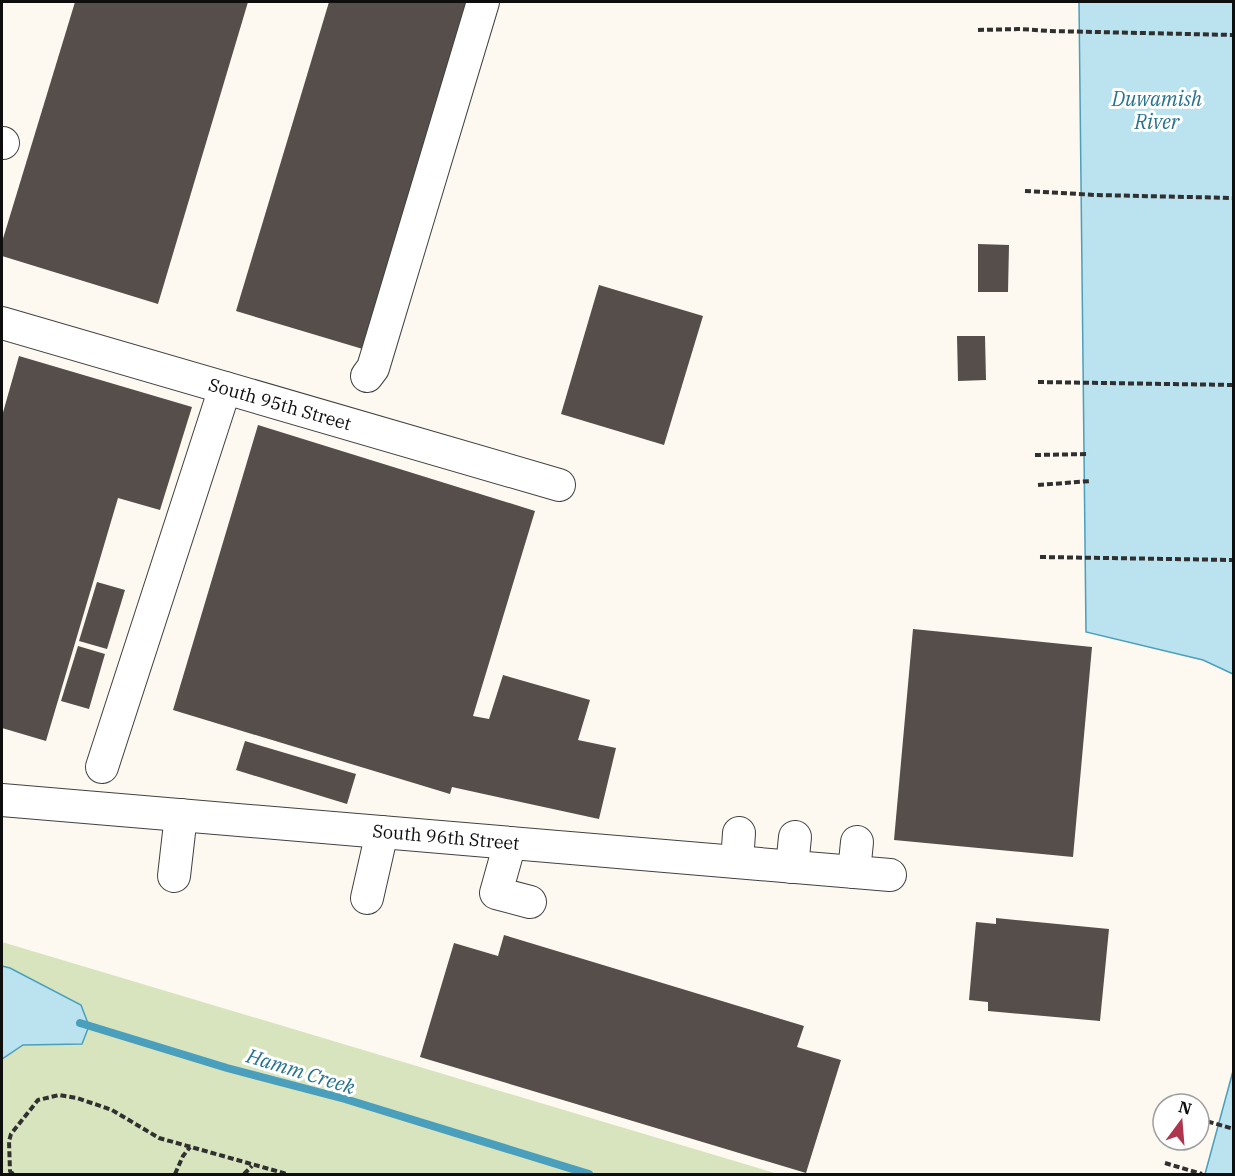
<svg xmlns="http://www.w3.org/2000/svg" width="1235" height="1176" viewBox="0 0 1235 1176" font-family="'IBM Plex Serif',serif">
	<rect width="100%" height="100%" fill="#fdf9f0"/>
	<polygon fill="#d7e4bd" points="2,942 778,1174 2,1174"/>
	<g fill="#bae3ef" stroke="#4a9fbd" stroke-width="1.5">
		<polygon points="1079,2 1233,2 1233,674 1203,660 1086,632"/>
		<polygon points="2,966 10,968 81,1005 89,1026 82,1044 23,1045 2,1059"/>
		<polygon points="1233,1071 1233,1174 1205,1174"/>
	</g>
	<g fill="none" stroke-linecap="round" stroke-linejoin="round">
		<polyline stroke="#4a9fbd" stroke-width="8" points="80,1023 227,1068 345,1099 589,1174"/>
	</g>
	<g fill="#554e4b">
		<polygon points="75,2 248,2 158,304 2,256 2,242"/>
		<polygon points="329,2 471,2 366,350 236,311"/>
		<polygon points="978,244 1009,245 1008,292 978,292"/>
		<polygon points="599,285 703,316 664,445 561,414"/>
		<polygon points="957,336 985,336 986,380 958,381"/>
		<polygon points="19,356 192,407 160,510 118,498 46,741 2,728 2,416"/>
		<polygon points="258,425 535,511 473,716 489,719 503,675 590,700 578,740 616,748 599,819 452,787 450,794 173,710"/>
		<polygon points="97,582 125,590 107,649 79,641"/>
		<polygon points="913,629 1092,647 1073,857 894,840"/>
		<polygon points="78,646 105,654 89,709 61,701"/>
		<polygon points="245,741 356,774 347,804 236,770"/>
		<polygon points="996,918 1109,929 1100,1021 988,1011 988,1002 969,1000 976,922 996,924"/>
		<polygon points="504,935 804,1026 797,1047 841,1060 806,1173 420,1057 454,943 498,956"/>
	</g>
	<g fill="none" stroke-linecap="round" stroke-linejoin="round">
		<defs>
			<g id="minor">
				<polyline points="2,143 3,143"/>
				<polyline points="2,323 559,485"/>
				<polyline points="367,376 373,368 483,2"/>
				<polyline points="102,767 225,388"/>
				<polyline points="2,800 890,875"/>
				<polyline points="510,843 496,893 530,902"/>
				<polyline points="737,862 739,833"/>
				<polyline points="792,867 795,837"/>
				<polyline points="854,872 857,842"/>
				<polyline points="174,876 181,815"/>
				<polyline points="367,898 382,832"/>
			</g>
		</defs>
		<use href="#minor" stroke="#414141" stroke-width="34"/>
		<g stroke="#303030" stroke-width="4" stroke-dasharray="6 3" stroke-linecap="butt">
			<polyline points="978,30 1021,29 1049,31 1234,35"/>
			<polyline points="1025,191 1096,195 1234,198"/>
			<polyline points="1038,382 1234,385"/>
			<polyline points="1035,455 1089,454"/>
			<polyline points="1038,485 1091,481"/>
			<polyline points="1040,557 1234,560"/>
			<polyline points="1199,1119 1234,1129"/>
			<polyline points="1165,1163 1202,1174"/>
			<polyline points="13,1174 10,1171 9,1141 11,1134 38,1100 59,1095 77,1098 112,1110 159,1138 287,1174"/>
			<polyline points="175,1174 183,1156 190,1147"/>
			<polyline points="244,1174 252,1166"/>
		</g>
		<use href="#minor" stroke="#fff" stroke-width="32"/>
	</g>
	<g text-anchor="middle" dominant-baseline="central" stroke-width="6" stroke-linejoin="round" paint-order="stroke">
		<g font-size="18" fill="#0e0e0e" stroke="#fff">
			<text transform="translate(280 404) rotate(16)">South 95th Street</text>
			<text transform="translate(446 837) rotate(5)">South 96th Street</text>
		</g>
		<g font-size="20" font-style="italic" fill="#267190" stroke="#fff">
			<text x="1157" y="98">Duwamish<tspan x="1157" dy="23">River</tspan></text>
			<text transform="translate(301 1071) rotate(17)">Hamm Creek</text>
		</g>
	</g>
	<rect width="1235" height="1176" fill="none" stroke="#0e0e0e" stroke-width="6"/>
	<g transform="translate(1181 1122) rotate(16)"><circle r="28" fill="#ffffff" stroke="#9f9f9f" stroke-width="1.5"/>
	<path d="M0-4.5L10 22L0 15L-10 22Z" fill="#ad364d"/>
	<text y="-9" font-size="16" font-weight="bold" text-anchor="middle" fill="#0e0e0e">N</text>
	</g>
</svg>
